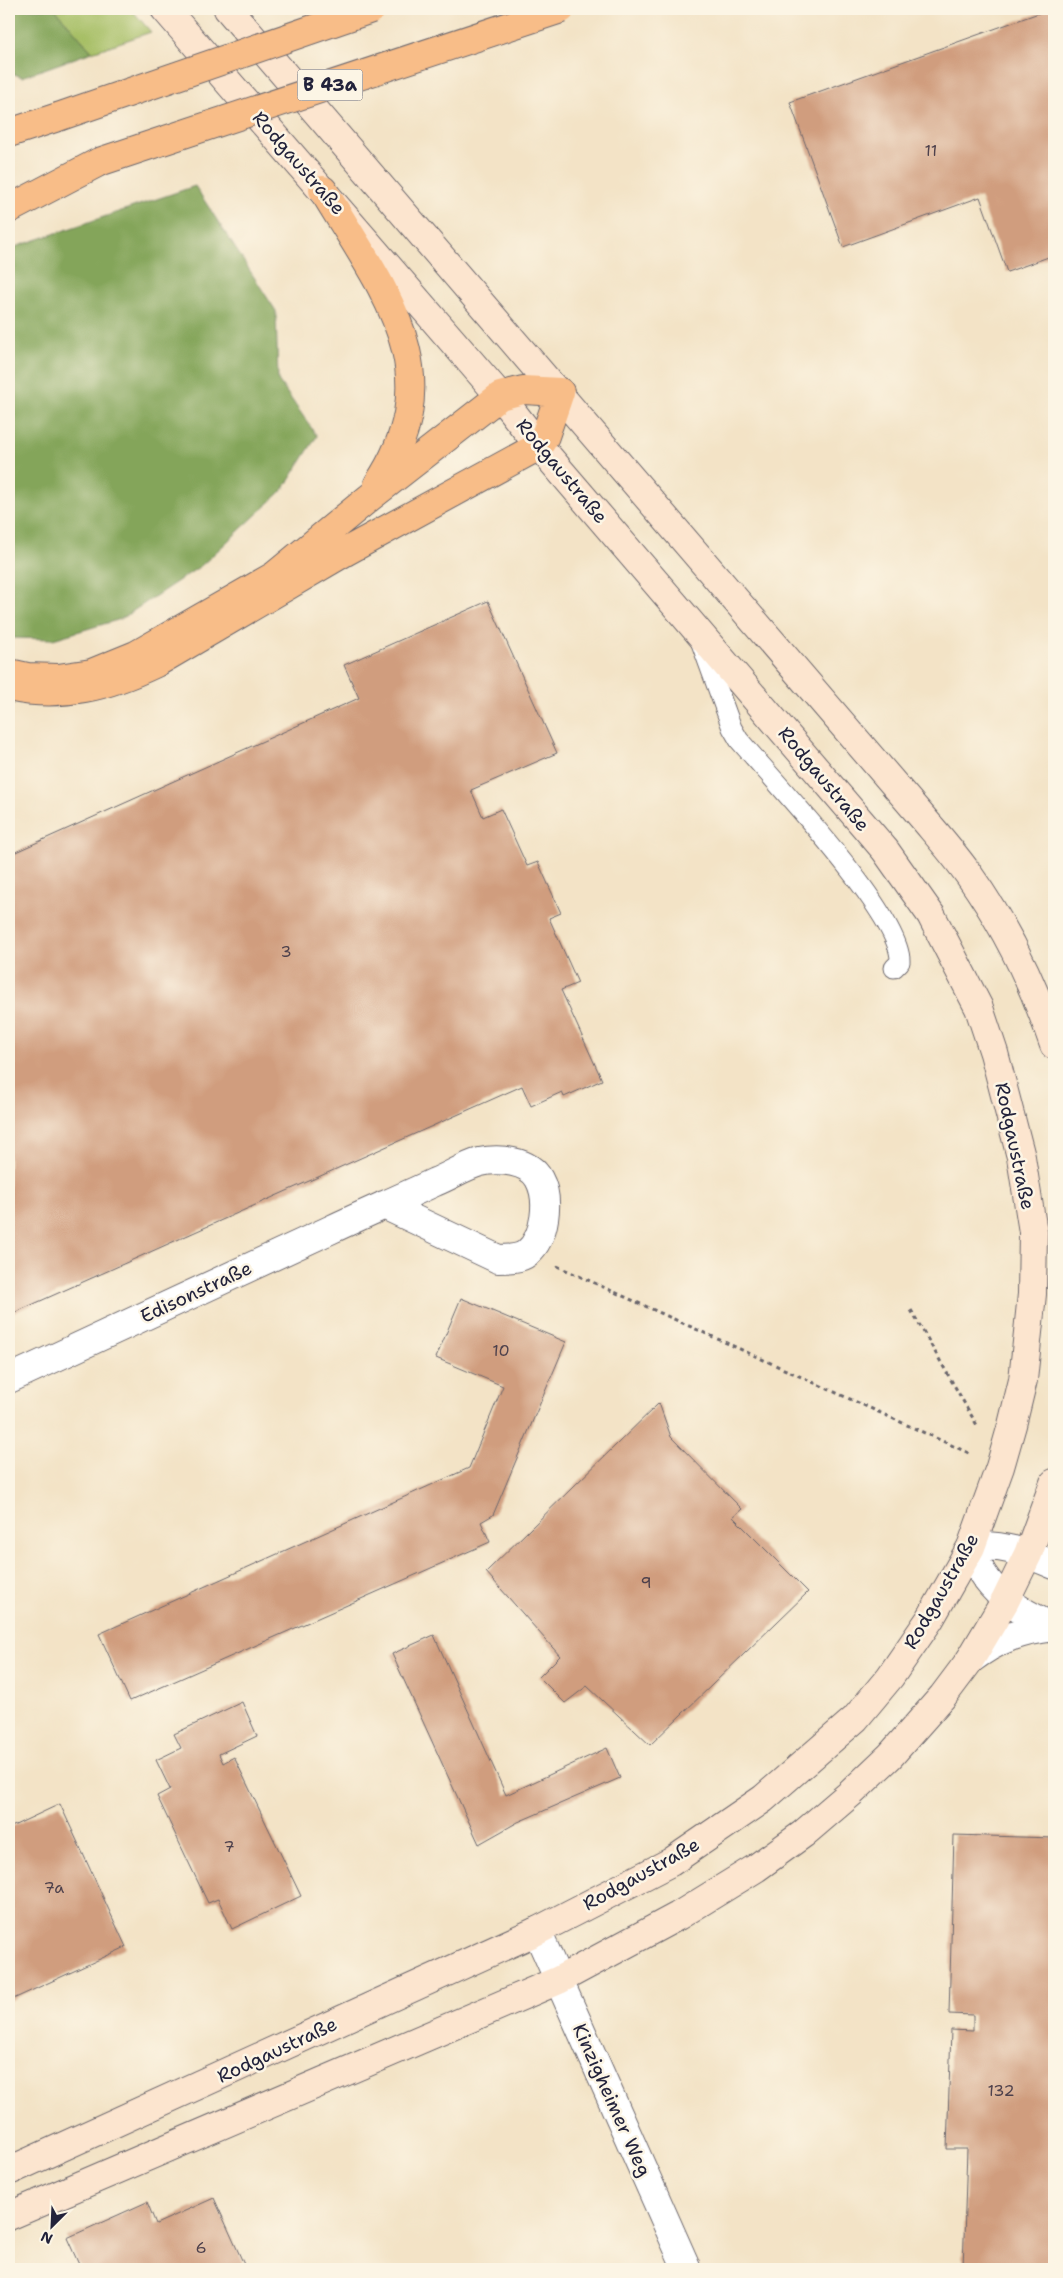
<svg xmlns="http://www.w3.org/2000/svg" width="1063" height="2278" viewBox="0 0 1063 2278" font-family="'Shantell Sans',sans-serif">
	<rect width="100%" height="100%" fill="#fcf5e5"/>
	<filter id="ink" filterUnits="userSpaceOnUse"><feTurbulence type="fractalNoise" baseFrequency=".02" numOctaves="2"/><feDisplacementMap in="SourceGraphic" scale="10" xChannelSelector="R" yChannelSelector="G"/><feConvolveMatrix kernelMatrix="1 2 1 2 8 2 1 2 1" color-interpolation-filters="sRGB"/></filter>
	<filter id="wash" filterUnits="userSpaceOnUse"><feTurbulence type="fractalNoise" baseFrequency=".0096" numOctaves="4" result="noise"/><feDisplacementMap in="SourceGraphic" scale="20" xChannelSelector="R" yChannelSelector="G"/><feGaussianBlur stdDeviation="1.12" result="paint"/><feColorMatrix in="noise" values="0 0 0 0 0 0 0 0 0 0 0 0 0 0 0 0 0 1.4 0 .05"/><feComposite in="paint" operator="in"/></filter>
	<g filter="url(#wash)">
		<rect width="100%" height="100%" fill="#f3e3c6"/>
		<polygon fill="#a5be64" stroke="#647050" points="55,9 131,9 151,32 92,52"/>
		<g fill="#84a55a" stroke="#53644a">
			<polygon points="9,9 55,9 92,52 22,77 9,72"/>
			<polygon points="195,186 276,311 278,380 317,436 283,490 202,565 121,619 53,639 9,638 9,249"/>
		</g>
		<g id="blocks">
			<g fill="#d09d7e">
				<polygon points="1050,9 1054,9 1054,255 1007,272 980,197 843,247 790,102"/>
				<polygon points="488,601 557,753 471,790 483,817 501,809 527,866 538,862 561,913 549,918 578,983 561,990 602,1080 564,1097 562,1092 531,1106 522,1086 9,1315 9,855 359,698 344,665"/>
				<polygon points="461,1298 566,1342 493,1515 481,1522 490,1542 130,1701 99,1634 469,1468 503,1386 436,1358"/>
				<polygon points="659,1403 671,1437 742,1509 733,1517 808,1592 650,1745 587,1686 565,1703 539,1677 560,1656 486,1572"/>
				<polygon points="434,1635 506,1795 607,1748 620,1778 518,1822 479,1844 392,1654"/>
				<polygon points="242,1702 257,1736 219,1754 223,1763 234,1757 301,1896 232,1929 218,1899 208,1903 157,1796 170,1789 156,1760 181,1748 174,1734"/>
				<polygon points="60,1804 126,1947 9,2001 9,1828"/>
				<polygon points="954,1835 1054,1838 1054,2269 963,2269 967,2149 947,2149 951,2030 973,2031 973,2015 949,2014"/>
				<polygon points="214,2198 246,2269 81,2269 67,2238 147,2202 156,2224"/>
			</g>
		</g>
	</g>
	<g filter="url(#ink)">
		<use href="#blocks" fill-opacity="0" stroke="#6b666c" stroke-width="1"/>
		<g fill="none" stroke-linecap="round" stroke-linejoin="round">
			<defs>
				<path id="lane" d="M 701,643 L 732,728 L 739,740 C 773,780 903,917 900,962 L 894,968"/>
				<g id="street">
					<path d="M 9,1379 C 116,1329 224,1279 332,1229 C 366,1213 401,1198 435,1182 C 450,1176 465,1166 480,1162 C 498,1158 529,1160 539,1179 C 550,1199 546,1237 527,1253 C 520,1259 507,1259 498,1259 L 384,1205"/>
					<path d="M 1054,1627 C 1017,1611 982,1589 971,1547 C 1002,1543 1026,1553 1054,1565"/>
					<path d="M 970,1660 C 997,1639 1020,1631 1054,1627"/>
					<polyline points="537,1931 687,2269"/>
				</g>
				<g id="secondary">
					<path d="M 228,9 L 923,818 C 939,837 955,855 969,875 C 1006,927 1034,985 1054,1045"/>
					<polyline points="9,2171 537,1931 671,1862 763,1799 855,1719 890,1677 930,1619 971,1547 1000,1467 1012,1425 1023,1380 1032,1294 1033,1232 1021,1157 994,1053 979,1008 931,915 885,850 539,446 500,396 165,9"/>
					<polyline points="9,2216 559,1980 678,1916 756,1868 803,1834 851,1793 890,1756 943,1696 970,1660 1005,1601 1028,1554 1054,1483"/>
				</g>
				<g id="highway">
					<polyline points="9,133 58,117"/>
					<path d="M 323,190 C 382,289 453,371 378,484"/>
					<polyline points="9,209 99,162"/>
					<path d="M 9,673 L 27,677 L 58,678 L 92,673 L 136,655 L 274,576 L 369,498 L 500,396 L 523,390 L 560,392 L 545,436 L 539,446 L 345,552 L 156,663 C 108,686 62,699 9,687"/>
				</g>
			</defs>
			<use href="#lane" stroke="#6b666c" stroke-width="21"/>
			<use href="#street" stroke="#6b666c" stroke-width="30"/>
			<use href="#secondary" stroke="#6b666c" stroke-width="30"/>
			<use href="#highway" stroke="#6b666c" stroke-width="30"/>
			<g stroke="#6b666c" stroke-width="3" stroke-dasharray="4 4" stroke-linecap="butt">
				<polyline points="557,1266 971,1454"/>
				<polyline points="911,1310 978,1427"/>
			</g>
			<use href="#lane" stroke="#fff" stroke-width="19"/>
			<use href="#street" stroke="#fff" stroke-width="28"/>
			<use href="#secondary" stroke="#fce5cf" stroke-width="28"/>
			<use href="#highway" stroke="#f8bd88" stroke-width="28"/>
			<defs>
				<g id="highway-bridge">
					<polyline points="58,117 371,9"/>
					<polyline points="99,162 561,9"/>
				</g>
			</defs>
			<use href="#highway-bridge" stroke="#6b666c" stroke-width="30" stroke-linecap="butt"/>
			<use href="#highway-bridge" stroke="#f8bd88" stroke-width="28"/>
		</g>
	</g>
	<g text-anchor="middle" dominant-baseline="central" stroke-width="5" stroke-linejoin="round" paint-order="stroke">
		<g font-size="16" fill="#4e414c">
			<text x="931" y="150">11</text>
			<text x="286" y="951">3</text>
			<text x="501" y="1350">10</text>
			<text x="646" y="1582">9</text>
			<text x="229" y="1846">7</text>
			<text x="54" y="1887">7a</text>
			<text x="1001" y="2090">132</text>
			<text x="201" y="2247">6</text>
		</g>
		<rect fill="#fcf5e5" stroke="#63616e" stroke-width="1" x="297.5" y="69.5" width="65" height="31" rx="4"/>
		<g font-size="18" font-weight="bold" fill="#22223b">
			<text x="330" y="85">B 43a</text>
		</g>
		<g font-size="19" fill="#22223b" stroke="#fcf5e5">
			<text transform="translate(299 163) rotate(49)">Rodgaustraße</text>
			<text transform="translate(562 471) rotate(50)">Rodgaustraße</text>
			<text transform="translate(824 779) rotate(50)">Rodgaustraße</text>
			<text transform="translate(1015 1146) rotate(78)">Rodgaustraße</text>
			<text transform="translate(196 1292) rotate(-25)">Edisonstraße</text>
			<text transform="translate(941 1591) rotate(-60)">Rodgaustraße</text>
			<text transform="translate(641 1874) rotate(-29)">Rodgaustraße</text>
			<text transform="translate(277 2050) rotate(-25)">Rodgaustraße</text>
			<text transform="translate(612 2100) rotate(66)">Kinzigheimer Weg</text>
		</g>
	</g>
	<rect width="1063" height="2278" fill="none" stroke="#fcf5e5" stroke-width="30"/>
	<g transform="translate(52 2226) rotate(204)" stroke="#fcf5e5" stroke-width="4" paint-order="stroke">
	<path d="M0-4L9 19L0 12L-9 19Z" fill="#22223b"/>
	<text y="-8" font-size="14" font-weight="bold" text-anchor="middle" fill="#22223b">N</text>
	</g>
</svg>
